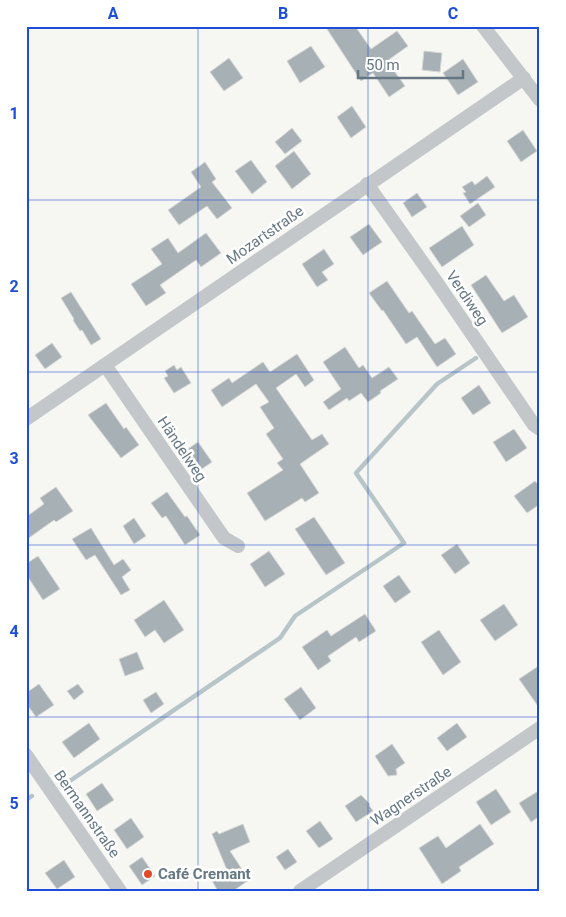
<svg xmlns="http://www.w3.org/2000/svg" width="566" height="917" viewBox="0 0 566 917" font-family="Roboto,sans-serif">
	<rect width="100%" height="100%" fill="#f6f6f2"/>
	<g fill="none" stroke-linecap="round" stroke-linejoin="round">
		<g stroke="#b8c5c8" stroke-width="4.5">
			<polyline points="61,787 280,638 295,616 404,543 356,473 437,384 476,358"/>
			<polyline points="26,800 32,796"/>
		</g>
	</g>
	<g fill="#a7b0b5" stroke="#d7d7d5">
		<polygon points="325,26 355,26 371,49 397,31 408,46 387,61 405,86 389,97 373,73 361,81"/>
		<polygon points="311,46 325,67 300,83 287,61"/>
		<polygon points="424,51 442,53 440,72 422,70"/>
		<polygon points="229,58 243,78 224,91 210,72"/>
		<polygon points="463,59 478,82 458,95 443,73"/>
		<polygon points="352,106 366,127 351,138 337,117"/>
		<polygon points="292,128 302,141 285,154 275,142"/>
		<polygon points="523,130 537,151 521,162 507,141"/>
		<polygon points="294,151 311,174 292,189 275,166"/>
		<polygon points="251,160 267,182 252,194 235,171"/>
		<polygon points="205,162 216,179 212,182 232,208 217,219 207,206 179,225 168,210 201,187 191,172"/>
		<polygon points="487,176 495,187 470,204 463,193 466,192 462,187 472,181 475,185"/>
		<polygon points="417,193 427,207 412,217 403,203"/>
		<polygon points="478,203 486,215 469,227 460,216"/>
		<polygon points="369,224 382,242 363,255 350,237"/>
		<polygon points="462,226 474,245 442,267 429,248"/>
		<polygon points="206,233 221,253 201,267 196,260 160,285 166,293 146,306 131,284 162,264 151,249 168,238 178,253"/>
		<polygon points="324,249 334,264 322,272 328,280 317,287 302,264"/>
		<polygon points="486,275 504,301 514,295 528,317 502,333 471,285"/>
		<polygon points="387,281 409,313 412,311 435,344 445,338 456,354 437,367 417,337 406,344 383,310 382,311 369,293"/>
		<polygon points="71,292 101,339 91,345 82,330 80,331 73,320 74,319 61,298"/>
		<polygon points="52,343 62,357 45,369 35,355"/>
		<polygon points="345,347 359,368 363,365 372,378 389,367 398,379 380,391 381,393 368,402 361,393 349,401 347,398 329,410 323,402 341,389 323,362"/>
		<polygon points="297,354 314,380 305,387 296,374 276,388 312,440 322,434 329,444 300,464 319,493 305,502 302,498 265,521 247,493 283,470 277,463 283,459 266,434 274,428 260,407 269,402 256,384 222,407 211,390 229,378 232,383 263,362 270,372"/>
		<polygon points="174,365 177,370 181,367 191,383 174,393 164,378 168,376 165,371"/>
		<polygon points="479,385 491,403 473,415 461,398"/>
		<polygon points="106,403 124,429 126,427 139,445 121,458 88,415"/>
		<polygon points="514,429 527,448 506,462 493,442"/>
		<polygon points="198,442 212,462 196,473 182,453"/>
		<polygon points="535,481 540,487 540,504 527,513 514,496"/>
		<polygon points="56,487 73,511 56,522 54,520 26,540 26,517 44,504 40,498"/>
		<polygon points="167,492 185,517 187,516 200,535 185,545 166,516 162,518 151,503"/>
		<polygon points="314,517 345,563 326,575 295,529"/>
		<polygon points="134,518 146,536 134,544 123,526"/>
		<polygon points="91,528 114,565 123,559 131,570 122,577 130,590 121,595 95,555 86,560 72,539"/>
		<polygon points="457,544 470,563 455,574 441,555"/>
		<polygon points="269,551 285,574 265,587 250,564"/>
		<polygon points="38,556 60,589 43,600 26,574 26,564"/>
		<polygon points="399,575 411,592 395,603 383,586"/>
		<polygon points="164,600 184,630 164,643 155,630 145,637 134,620"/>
		<polygon points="504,604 518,625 495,641 480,620"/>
		<polygon points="365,614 376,631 359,642 356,637 328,656 331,661 318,670 302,647 327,630 331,636"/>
		<polygon points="439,630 461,662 443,675 421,642"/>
		<polygon points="137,652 144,669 125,676 119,659"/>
		<polygon points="540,665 540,709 519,679"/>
		<polygon points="39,684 54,705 36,717 26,703 26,693"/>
		<polygon points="78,684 84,692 74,700 67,691"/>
		<polygon points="301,687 316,708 300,720 284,699"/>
		<polygon points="156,692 164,704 151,713 143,700"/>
		<polygon points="89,723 100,739 74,758 62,742"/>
		<polygon points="457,723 467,737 447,751 437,738"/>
		<polygon points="392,744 405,763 396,769 397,775 388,776 375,756"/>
		<polygon points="102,783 114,800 97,811 86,794"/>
		<polygon points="496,789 511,812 491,825 476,802"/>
		<polygon points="540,790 540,816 531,822 519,803"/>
		<polygon points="361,795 370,804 369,805 373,811 356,822 345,806"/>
		<polygon points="131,818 144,837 127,849 114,830"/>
		<polygon points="320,821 333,839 319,848 306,831"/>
		<polygon points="243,824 250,842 230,851 249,880 233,891 218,891 212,881 227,870 212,834 217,831 219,834"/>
		<polygon points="480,824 494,844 459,867 461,871 442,884 419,848 438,836 446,848"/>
		<polygon points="288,849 297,862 285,870 276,857"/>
		<polygon points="142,857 155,876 142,885 129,866"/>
		<polygon points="64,860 75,877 57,889 45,873"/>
	</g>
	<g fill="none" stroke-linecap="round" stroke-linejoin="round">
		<g stroke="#c3c7ca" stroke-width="14">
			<polyline points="483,26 540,100"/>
			<polyline points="367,184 435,280 534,425 540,429"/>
			<polyline points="105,365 224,538 238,546"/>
			<polyline points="26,419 524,78"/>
			<polyline points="26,755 120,891"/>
			<polyline points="300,891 540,728"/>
		</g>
	</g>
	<path fill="none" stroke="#1d4ed8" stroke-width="1" stroke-opacity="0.55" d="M 198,26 L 198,891M 368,26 L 368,891M 26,200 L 540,200M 26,372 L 540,372M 26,545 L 540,545M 26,717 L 540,717"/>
	<circle fill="#e14a27" stroke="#fff" stroke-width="2" cx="148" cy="874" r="5"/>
	<g text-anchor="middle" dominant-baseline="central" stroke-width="5" stroke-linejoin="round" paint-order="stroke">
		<g font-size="15" fill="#657783" stroke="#fff">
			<text transform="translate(265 235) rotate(-35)">Mozartstraße</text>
			<text transform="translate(467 298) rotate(56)">Verdiweg</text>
			<text transform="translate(182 449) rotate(56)">Händelweg</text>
			<text transform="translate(411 796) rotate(-34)">Wagnerstraße</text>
			<text transform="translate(87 814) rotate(55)">Bermannstraße</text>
		</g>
		<g font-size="15" font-weight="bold" fill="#657783" stroke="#fff" text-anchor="start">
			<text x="158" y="874">Café Cremant</text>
		</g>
	</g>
	<rect width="566" height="917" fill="none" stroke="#ffffff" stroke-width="55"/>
	<path d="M358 70v8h105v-8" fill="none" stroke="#657783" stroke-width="2.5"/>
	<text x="366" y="70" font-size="15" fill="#657783" stroke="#ffffff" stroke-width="4" paint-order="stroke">50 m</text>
	<rect x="28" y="28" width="510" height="862" fill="none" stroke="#1d4ed8" stroke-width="2"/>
	<g font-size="16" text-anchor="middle" font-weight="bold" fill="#1d4ed8">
		<text x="113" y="19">A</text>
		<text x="283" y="19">B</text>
		<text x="453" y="19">C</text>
		<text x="14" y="119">1</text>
		<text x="14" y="292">2</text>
		<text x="14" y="464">3</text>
		<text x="14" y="637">4</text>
		<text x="14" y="809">5</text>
	</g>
</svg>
